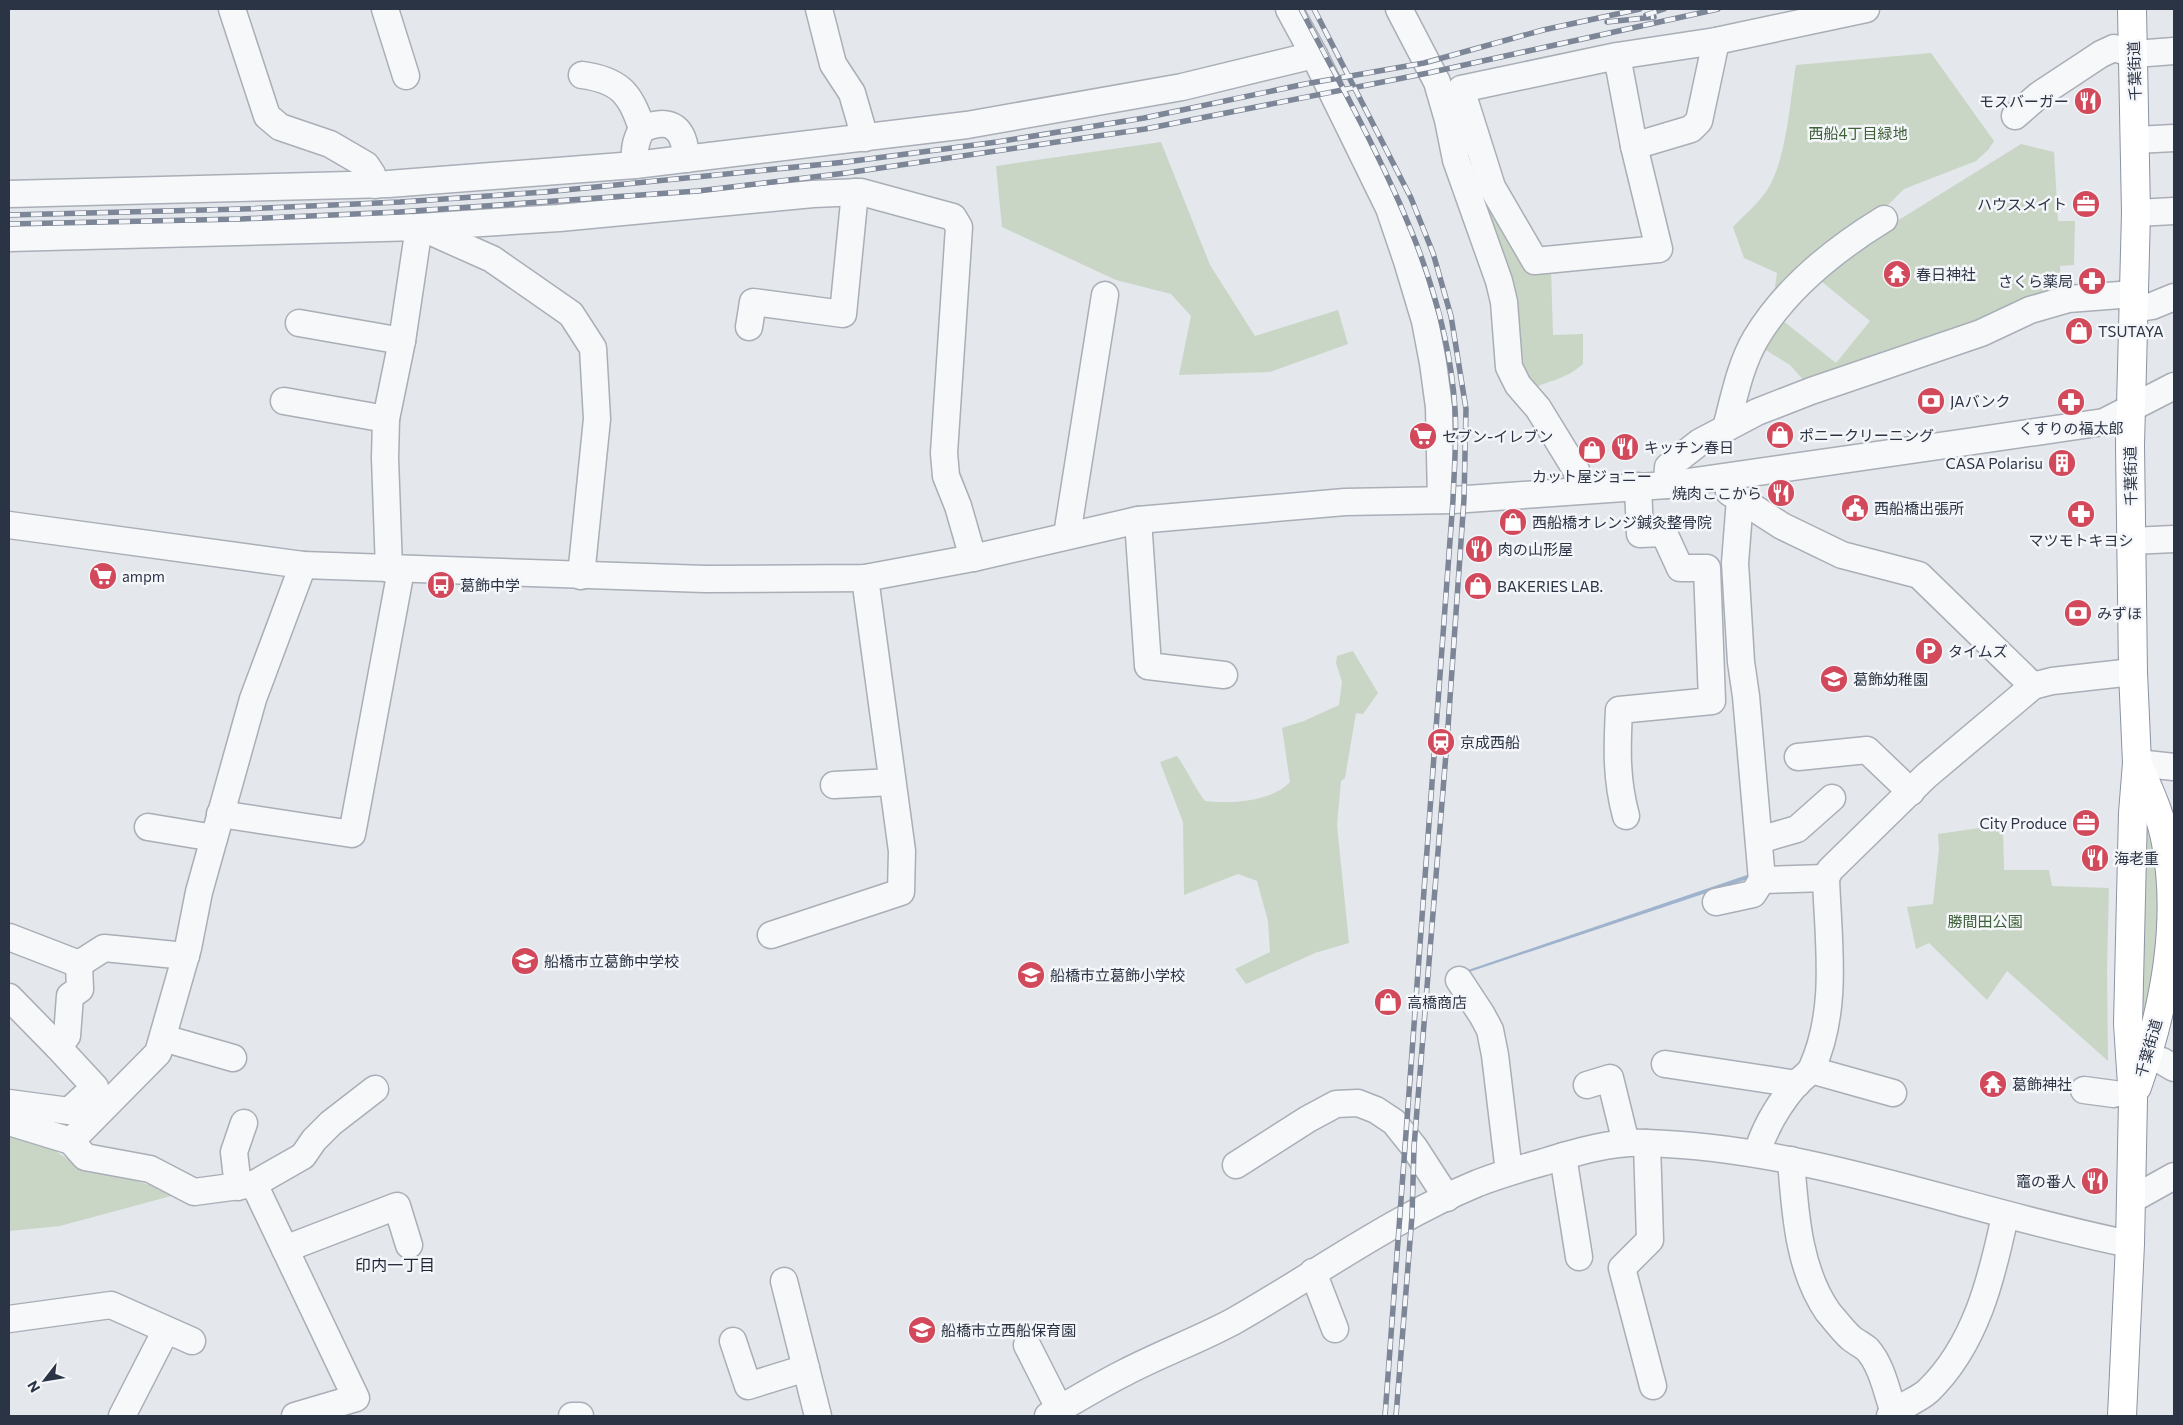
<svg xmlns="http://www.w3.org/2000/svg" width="2183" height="1425" viewBox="0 0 2183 1425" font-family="Commissioner,'Noto Sans JP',sans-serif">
	<rect width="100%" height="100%" fill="#e4e7ec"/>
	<g fill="#c9d6c5">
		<path d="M 1931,53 L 1994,141 L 1988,150 L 1976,161 L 1904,189 L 1862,231 L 1772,309 L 1777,273 L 1744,258 L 1733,227 C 1746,213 1763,200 1771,183 C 1787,152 1790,100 1796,65 Z"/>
		<polygon points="1161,142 1210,265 1255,336 1338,310 1348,344 1270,372 1179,375 1191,316 1171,294 1116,280 1002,227 996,166"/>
		<polygon points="2021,144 2054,152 2058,221 2075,221 2074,265 2060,266 2062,294 1807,384 1790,365 1764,349 1782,320 1836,363 1870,321 1816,277 1857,246"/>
		<path d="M 1461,160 L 1551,267 L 1553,335 L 1583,334 L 1583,364 C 1565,380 1550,380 1529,390 Z"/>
		<path d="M 1353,651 L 1378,693 L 1363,714 L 1356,713 L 1345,778 L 1341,781 L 1337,825 L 1349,943 L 1315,953 L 1246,984 L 1235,969 L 1270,952 L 1268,921 L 1257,881 L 1238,874 L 1184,895 L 1183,822 L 1160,762 L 1177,756 C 1188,771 1194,787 1205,801 C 1232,804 1271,802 1290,782 L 1282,728 L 1304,721 L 1339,705 L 1342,682 L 1336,663 L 1337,656 Z"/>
		<polygon points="1986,827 2003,828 2004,870 2049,870 2052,886 2109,888 2107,968 2108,1061 2007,971 1987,1000 1929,943 1916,949 1907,907 1933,904 1939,849 1938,834"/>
		<polygon points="2144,828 2150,828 2158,845 2158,953 2144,1021 2141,1021"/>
		<polygon points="9,1131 31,1135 66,1158 98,1170 146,1184 164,1186 182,1193 60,1226 9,1231"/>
	</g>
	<polygon fill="#9fb4cc" points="1747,875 1748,879 1469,972 1468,970"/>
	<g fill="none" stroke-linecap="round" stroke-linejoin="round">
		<defs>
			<g id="minor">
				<polyline points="232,9 267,116 280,127 330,144 366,165 372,174 375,185"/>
				<polyline points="385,9 406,76"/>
				<polyline points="819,9 833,64 852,93 865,138"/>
				<polyline points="1289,9 1314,55 1389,208 1407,261 1425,321 1433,363 1439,407 1441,500"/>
				<polyline points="1399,9 1437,82 1448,120 1456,160 1499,281 1504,302 1509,367 1518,385 1538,408 1576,470 1582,490"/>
				<polyline points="1617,56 1634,146 1659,249 1535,261 1492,187 1461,89 1617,56 1716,41 1866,9"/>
				<path d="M 582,75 C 619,80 631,93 642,129"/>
				<polyline points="2015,116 2039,95 2101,54 2114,48 2134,54 2174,51"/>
				<polyline points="2136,140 2174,138"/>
				<polyline points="1634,146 1691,129 1699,121 1716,41"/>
				<path d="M 635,165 C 634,151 635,141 642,129 C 672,116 685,129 686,159"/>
				<polyline points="9,194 388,184 635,165 967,125 1182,87 1314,55"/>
				<polyline points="2136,213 2174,211"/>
				<polyline points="436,226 436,234 492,259 571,314 593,348 597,419 581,576"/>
				<polyline points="9,238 419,227 559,218 813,194 861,192 953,217 959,227 944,453 946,476 958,506 973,558"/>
				<polyline points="2133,309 2152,306 2174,297"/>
				<polyline points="299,323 402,341"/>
				<polyline points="749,327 753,302 843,314 855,192"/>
				<polyline points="284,401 386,419"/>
				<path d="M 1726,428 C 1734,398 1740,365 1756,338 C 1786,288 1835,249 1884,219"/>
				<polyline points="1667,485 1668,467 1673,463 1700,442 1757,412 1811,391 1981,333 2030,310 2068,299 2133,294"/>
				<polyline points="1729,492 1782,526 1842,555 1919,575 2033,686"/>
				<polyline points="1740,499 1735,563 1741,662 1746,696 1762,880 1826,878"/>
				<polyline points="1138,520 1148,666 1224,675"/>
				<polyline points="9,525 303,565 705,579 865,578 973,558 1138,520 1345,502 1453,500 1667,485 1967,442 2104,422 2174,386"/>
				<polyline points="1067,535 1105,295"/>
				<polyline points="2131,541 2174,539"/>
				<polyline points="389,569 385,458 386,419 402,341 419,227"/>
				<polyline points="1798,757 1867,750 1911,792"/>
				<polyline points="2137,763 2174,767"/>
				<polyline points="834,785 892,782"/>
				<polyline points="220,814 352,834 401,570"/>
				<path d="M 1626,816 C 1616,779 1617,748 1619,710 L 1712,701 L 1707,568 L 1680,568 L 1664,533 L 1640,534 L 1638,486"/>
				<polyline points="148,827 214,838"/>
				<polyline points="1759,840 1797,829 1832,798"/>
				<polyline points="1716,902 1753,894 1762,880"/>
				<polyline points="771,935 901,892 902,851 865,578"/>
				<polyline points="9,937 79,964"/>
				<polyline points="1459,980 1482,1015 1490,1030 1495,1055 1509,1172"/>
				<polyline points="9,997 57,1046"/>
				<polyline points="163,1038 233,1058"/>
				<polyline points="2162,1061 2174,1068"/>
				<polyline points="1665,1064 1797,1084"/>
				<polyline points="1811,1070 1893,1093"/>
				<polyline points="1587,1085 1610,1078 1626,1143"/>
				<polyline points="2084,1090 2114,1094"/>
				<polyline points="9,1103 69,1111 95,1087 57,1046 67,1036 70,996 80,989 79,964 104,948 186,956"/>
				<polyline points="9,1122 71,1141 85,1157 150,1169 194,1192 254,1184 356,1398 295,1416"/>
				<polyline points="71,1141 158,1053 188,948 199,892 253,699 303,565"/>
				<polyline points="1647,1143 1650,1240 1622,1268 1653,1386"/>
				<path d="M 1757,1153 C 1765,1127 1778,1105 1796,1084 C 1801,1079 1809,1074 1812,1068 C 1839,1008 1828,941 1826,878 L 1830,870 L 1926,776 L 2033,686 L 2052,681 L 2133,672"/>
				<polyline points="1563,1156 1579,1257"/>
				<path d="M 1791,1160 C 1795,1211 1798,1269 1828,1312 C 1835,1320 1843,1331 1851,1338 C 1856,1342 1862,1345 1867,1349 C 1882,1365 1887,1393 1894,1413"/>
				<polyline points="1236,1165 1308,1119 1336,1104 1358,1103 1376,1110 1394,1122 1414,1147 1447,1198"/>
				<polyline points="254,1184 303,1156 314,1140 331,1123 375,1089"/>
				<polyline points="238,1187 234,1152 244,1123"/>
				<polyline points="2131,1200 2174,1176"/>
				<polyline points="285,1249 397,1206 409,1245"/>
				<polyline points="1313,1272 1335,1329"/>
				<polyline points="784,1281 818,1416"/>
				<polyline points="9,1319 111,1305 192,1341"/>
				<polyline points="733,1341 748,1386 806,1368"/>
				<polyline points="1027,1345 1063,1416"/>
				<polyline points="122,1416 166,1330"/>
				<polyline points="572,1416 580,1416"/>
				<path d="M 1048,1416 C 1073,1401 1098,1386 1124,1373 C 1160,1354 1199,1340 1234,1321 C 1315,1275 1391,1219 1478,1183 C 1499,1175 1522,1168 1544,1162 C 1576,1152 1613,1141 1647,1143 C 1812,1148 1969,1212 2130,1244"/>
				<path d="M 1890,1416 C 1901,1405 1917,1401 1928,1391 C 1976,1345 1992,1277 2005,1216"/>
			</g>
			<g id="highway">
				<path d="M 2137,1087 C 2164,1010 2181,924 2166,843 C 2161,815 2149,790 2138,765"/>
				<polyline points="2122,1416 2130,1244 2133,1100 2128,1024 2133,813 2137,763 2133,672 2130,445 2136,213 2132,9"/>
			</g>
		</defs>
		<use href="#minor" stroke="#a9aeb7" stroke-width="29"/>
		<use href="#highway" stroke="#8b94a3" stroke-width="30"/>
		<use href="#minor" stroke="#f7f8fa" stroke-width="26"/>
		<use href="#highway" stroke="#fff" stroke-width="28"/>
		<defs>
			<g id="rail">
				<path d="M 1301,9 C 1366,135 1446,264 1455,409 C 1457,439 1454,470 1453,500 L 1385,1416"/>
				<polyline points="1314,9 1411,198 1433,253 1451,316 1466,409 1464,499 1447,741 1414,1147 1412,1216 1396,1416"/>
				<polyline points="1646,15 1664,9"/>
				<polyline points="1607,22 1654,17"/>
				<polyline points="9,215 242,209 400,202 545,192 846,162 997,142 1144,118 1305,84 1424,63 1543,30 1640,9"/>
				<polyline points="9,224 241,219 399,212 698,191 846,173 1145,129 1428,73 1718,9"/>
			</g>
		</defs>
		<use href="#rail" stroke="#7d8696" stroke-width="5.5"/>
		<use href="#rail" stroke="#f4f6f9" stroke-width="4" stroke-dasharray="11" stroke-linecap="butt"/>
	</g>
	<defs>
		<symbol id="restaurant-disc" viewBox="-11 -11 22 22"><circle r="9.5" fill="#d1495b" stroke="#f4f6f9"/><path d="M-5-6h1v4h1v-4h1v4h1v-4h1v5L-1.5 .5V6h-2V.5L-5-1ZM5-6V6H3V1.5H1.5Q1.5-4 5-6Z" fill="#fff"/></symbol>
		<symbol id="office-disc" viewBox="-11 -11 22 22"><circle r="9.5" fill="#d1495b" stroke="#f4f6f9"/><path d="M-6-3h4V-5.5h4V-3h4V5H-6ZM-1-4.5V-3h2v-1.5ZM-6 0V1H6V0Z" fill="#fff"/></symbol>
		<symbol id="temple-disc" viewBox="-11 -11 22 22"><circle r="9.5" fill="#d1495b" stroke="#f4f6f9"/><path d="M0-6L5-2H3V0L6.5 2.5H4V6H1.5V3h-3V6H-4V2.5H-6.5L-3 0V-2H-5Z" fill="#fff"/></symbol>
		<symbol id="pharmacy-disc" viewBox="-11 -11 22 22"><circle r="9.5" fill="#d1495b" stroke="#f4f6f9"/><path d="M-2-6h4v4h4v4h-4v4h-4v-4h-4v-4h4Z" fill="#fff"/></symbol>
		<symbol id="shop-disc" viewBox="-11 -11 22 22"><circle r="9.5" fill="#d1495b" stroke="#f4f6f9"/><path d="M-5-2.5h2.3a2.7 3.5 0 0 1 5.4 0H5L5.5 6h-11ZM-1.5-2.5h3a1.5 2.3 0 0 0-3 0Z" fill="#fff"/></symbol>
		<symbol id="bank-disc" viewBox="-11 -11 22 22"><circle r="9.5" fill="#d1495b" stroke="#f4f6f9"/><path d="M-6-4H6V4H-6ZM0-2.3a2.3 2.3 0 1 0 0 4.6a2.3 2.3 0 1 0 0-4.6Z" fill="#fff"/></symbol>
		<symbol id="supermarket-disc" viewBox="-11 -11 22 22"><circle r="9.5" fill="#d1495b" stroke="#f4f6f9"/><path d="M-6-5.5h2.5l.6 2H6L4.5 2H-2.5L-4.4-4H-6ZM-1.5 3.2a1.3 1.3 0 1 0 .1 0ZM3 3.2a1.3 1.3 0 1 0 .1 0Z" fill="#fff"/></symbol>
		<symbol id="building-disc" viewBox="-11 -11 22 22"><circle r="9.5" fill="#d1495b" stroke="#f4f6f9"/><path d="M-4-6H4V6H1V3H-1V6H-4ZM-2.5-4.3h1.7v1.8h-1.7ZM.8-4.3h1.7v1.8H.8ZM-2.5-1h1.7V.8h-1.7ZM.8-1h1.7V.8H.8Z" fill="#fff"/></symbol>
		<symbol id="civic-disc" viewBox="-11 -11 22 22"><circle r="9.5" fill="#d1495b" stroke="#f4f6f9"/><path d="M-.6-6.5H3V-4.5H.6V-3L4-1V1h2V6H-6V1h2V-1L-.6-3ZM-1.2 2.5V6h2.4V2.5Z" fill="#fff"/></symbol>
		<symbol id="bus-disc" viewBox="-11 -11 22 22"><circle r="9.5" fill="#d1495b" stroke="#f4f6f9"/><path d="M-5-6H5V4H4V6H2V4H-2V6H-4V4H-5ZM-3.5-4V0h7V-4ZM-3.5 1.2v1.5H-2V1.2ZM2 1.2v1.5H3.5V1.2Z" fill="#fff"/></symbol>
		<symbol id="parking-disc" viewBox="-11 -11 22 22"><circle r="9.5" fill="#d1495b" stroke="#f4f6f9"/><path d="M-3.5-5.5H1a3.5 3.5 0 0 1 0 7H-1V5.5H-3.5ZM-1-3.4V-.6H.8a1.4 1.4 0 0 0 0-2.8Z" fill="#fff"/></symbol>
		<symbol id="school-disc" viewBox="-11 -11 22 22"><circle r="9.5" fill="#d1495b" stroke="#f4f6f9"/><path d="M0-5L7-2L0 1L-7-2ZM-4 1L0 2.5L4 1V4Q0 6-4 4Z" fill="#fff"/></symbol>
		<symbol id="station-disc" viewBox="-11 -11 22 22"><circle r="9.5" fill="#d1495b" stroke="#f4f6f9"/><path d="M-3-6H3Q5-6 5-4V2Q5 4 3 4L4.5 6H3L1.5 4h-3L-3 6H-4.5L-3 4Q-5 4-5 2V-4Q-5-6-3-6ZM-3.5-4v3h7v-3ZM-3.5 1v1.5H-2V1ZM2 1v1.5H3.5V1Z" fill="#fff"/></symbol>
	</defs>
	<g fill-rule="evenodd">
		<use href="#restaurant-disc" x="2072" y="85" width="32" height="32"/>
		<use href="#office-disc" x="2070" y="188" width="32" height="32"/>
		<use href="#temple-disc" x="1881" y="258" width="32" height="32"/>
		<use href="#pharmacy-disc" x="2076" y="265" width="32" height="32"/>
		<use href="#shop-disc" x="2063" y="315" width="32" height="32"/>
		<use href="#bank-disc" x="1915" y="385" width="32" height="32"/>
		<use href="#pharmacy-disc" x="2055" y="386" width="32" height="32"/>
		<use href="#shop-disc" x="1764" y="419" width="32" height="32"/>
		<use href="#supermarket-disc" x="1407" y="420" width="32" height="32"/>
		<use href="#restaurant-disc" x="1609" y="431" width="32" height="32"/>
		<use href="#shop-disc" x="1576" y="434" width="32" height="32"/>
		<use href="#building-disc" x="2046" y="447" width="32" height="32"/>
		<use href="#restaurant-disc" x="1765" y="477" width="32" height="32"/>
		<use href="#civic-disc" x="1839" y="492" width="32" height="32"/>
		<use href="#pharmacy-disc" x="2065" y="498" width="32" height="32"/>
		<use href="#shop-disc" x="1497" y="506" width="32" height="32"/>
		<use href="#restaurant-disc" x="1463" y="533" width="32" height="32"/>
		<use href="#supermarket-disc" x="87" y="560" width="32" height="32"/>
		<use href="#bus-disc" x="425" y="569" width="32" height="32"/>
		<use href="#shop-disc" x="1462" y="570" width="32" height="32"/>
		<use href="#bank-disc" x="2062" y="597" width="32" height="32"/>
		<use href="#parking-disc" x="1913" y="635" width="32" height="32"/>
		<use href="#school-disc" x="1818" y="663" width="32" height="32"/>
		<use href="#station-disc" x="1425" y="726" width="32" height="32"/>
		<use href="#office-disc" x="2070" y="807" width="32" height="32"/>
		<use href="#restaurant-disc" x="2079" y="842" width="32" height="32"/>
		<use href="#school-disc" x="509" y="945" width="32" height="32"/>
		<use href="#school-disc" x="1015" y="959" width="32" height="32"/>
		<use href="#shop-disc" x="1372" y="986" width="32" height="32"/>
		<use href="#temple-disc" x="1977" y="1068" width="32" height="32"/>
		<use href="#restaurant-disc" x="2079" y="1165" width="32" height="32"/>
		<use href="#school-disc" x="906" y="1314" width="32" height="32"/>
	</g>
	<g text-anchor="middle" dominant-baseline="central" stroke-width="5" stroke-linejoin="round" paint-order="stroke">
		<g font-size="15" fill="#2b3445" stroke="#f4f6f9">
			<text transform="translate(2134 71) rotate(-92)">千葉街道</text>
			<text transform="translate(2130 476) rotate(-91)">千葉街道</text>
			<text transform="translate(2148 1048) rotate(-74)">千葉街道</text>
		</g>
		<g font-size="15" fill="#2b3445" stroke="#f4f6f9" text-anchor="start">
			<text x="2069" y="101" text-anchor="end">モスバーガー</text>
			<text x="2067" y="204" text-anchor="end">ハウスメイト</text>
			<text x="1916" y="274">春日神社</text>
			<text x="2073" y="281" text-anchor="end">さくら薬局</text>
			<text x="2098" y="331">TSUTAYA</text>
			<text x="1950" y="401">JAバンク</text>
			<text x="2071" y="428" text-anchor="middle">くすりの福太郎</text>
			<text x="1799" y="435">ポニークリーニング</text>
			<text x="1442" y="436">セブン-イレブン</text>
			<text x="1644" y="447">キッチン春日</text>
			<text x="2043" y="463" text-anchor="end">CASA Polarisu</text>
			<text x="1592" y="476" text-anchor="middle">カット屋ジョニー</text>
			<text x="1762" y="493" text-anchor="end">焼肉ここから</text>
			<text x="1874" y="508">西船橋出張所</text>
			<text x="1532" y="522">西船橋オレンジ鍼灸整骨院</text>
			<text x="2081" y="540" text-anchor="middle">マツモトキヨシ</text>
			<text x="1498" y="549">肉の山形屋</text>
			<text x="122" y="576">ampm</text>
			<text x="460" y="585">葛飾中学</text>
			<text x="1497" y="586">BAKERIES LAB.</text>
			<text x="2097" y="613">みずほ</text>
			<text x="1948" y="651">タイムズ</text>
			<text x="1853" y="679">葛飾幼稚園</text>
			<text x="1460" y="742">京成西船</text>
			<text x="2067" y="823" text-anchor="end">City Produce</text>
			<text x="2114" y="858">海老重</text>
			<text x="544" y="961">船橋市立葛飾中学校</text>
			<text x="1050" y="975">船橋市立葛飾小学校</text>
			<text x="1407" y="1002">高橋商店</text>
			<text x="2012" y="1084">葛飾神社</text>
			<text x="2076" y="1181" text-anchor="end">竈の番人</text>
			<text x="941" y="1330">船橋市立西船保育園</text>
		</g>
		<g font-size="15" fill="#3f6138" stroke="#f4f6f9">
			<text x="1858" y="133">西船4丁目緑地</text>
			<text x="1985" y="921">勝間田公園</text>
		</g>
		<g font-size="16" fill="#1d2536" stroke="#f4f6f9">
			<text x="395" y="1264">印内一丁目</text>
		</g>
	</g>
	<rect width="2183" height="1425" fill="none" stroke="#2b3445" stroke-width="20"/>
	<g transform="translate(45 1380) rotate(239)" stroke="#f4f6f9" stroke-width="4" paint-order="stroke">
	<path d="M0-4L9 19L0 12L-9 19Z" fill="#2b3445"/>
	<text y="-8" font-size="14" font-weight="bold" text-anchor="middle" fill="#2b3445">N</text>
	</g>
</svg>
